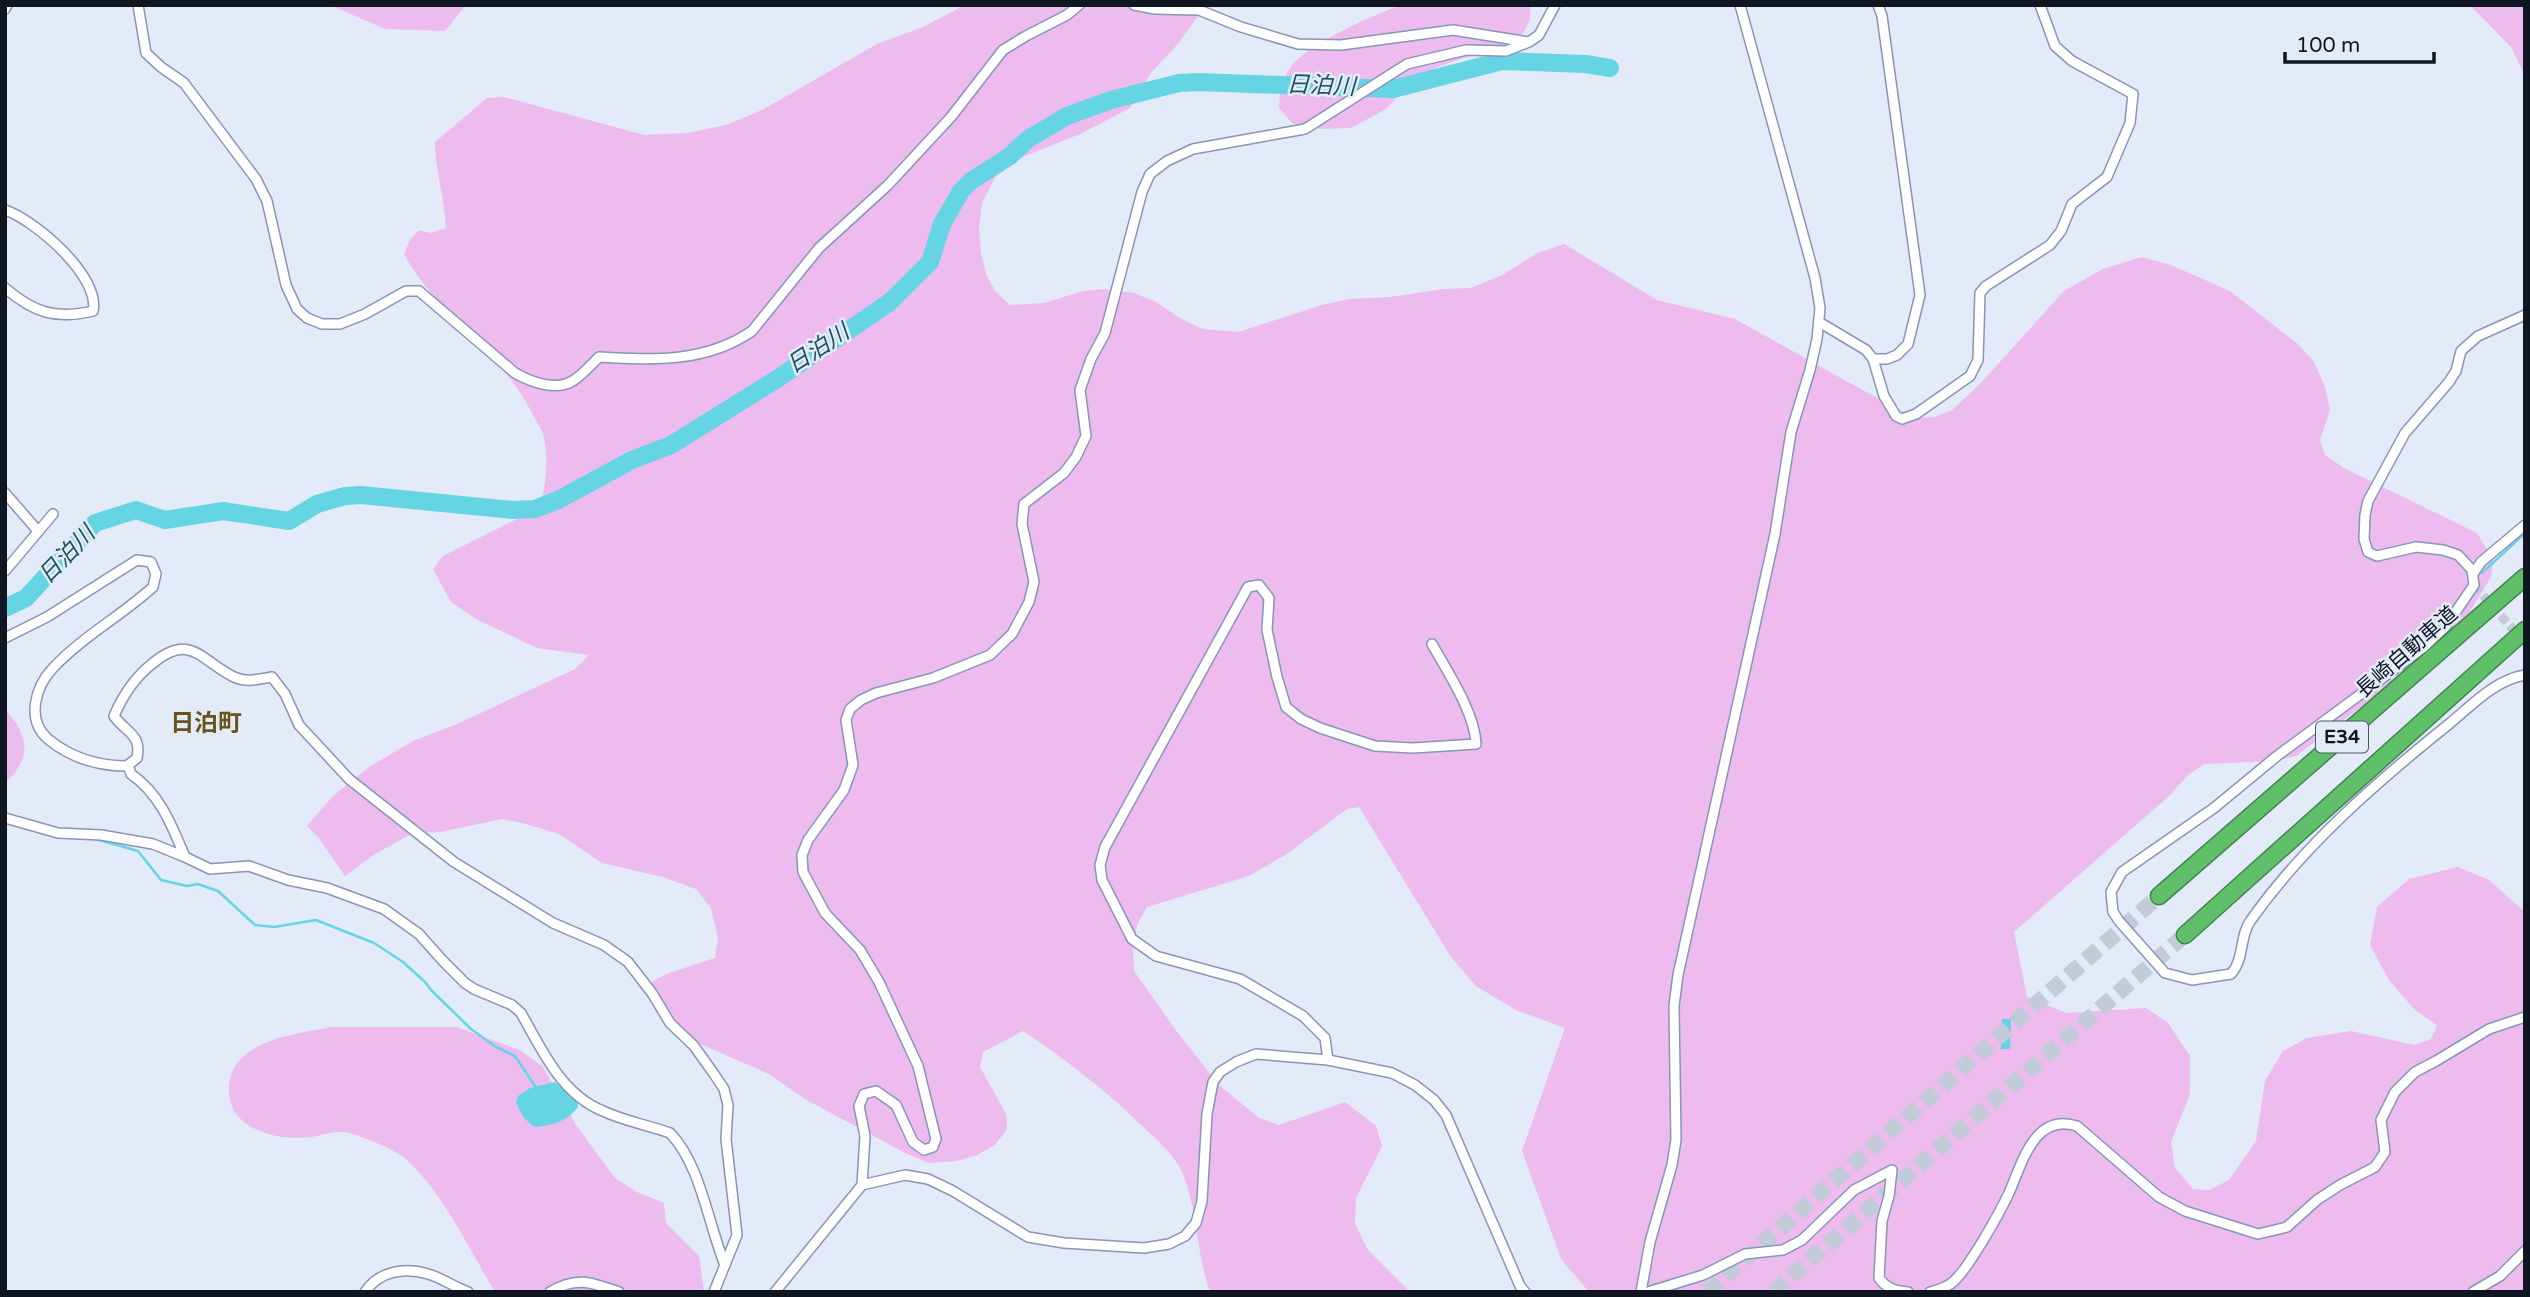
<svg xmlns="http://www.w3.org/2000/svg" width="2530" height="1297" viewBox="0 0 2530 1297" font-family="'Varela Round','Noto Sans JP',sans-serif">
	<rect width="100%" height="100%" fill="#e3eaf8"/>
	<g fill="#edbbee">
		<polygon points="330,5 466,5 445,31 385,29"/>
		<path d="M 965,5 L 1206,5 L 1177,45 L 1150,74 L 1130,108 L 1080,134 L 1013,161 L 996,176 L 982,203 L 979,228 L 981,253 L 986,274 L 995,291 L 1010,305 L 1044,303 L 1083,291 L 1104,289 L 1134,293 L 1156,302 L 1178,317 L 1202,329 L 1238,332 L 1322,305 L 1349,299 L 1390,297 L 1443,289 L 1471,288 L 1502,275 L 1538,253 L 1564,244 L 1657,300 L 1735,319 L 1895,408 L 1918,418 L 1935,417 L 1952,410 L 1978,386 L 2064,291 L 2103,269 L 2142,257 L 2171,265 L 2230,291 L 2298,344 L 2314,362 L 2325,387 L 2330,410 L 2320,440 L 2325,455 L 2344,468 L 2477,533 L 2493,560 L 2491,577 L 2469,613 L 2390,685 L 2296,756 L 2275,761 L 2204,764 L 2188,775 L 2169,796 L 2014,932 L 2027,997 L 2067,1013 L 2146,1008 L 2168,1023 L 2190,1056 L 2190,1094 L 2171,1142 L 2175,1168 L 2193,1189 L 2210,1190 L 2229,1180 L 2256,1141 L 2265,1081 L 2283,1051 L 2307,1038 L 2351,1031 L 2414,1045 L 2431,1039 L 2437,1025 L 2415,1010 L 2389,980 L 2370,945 L 2377,907 L 2409,879 L 2458,867 L 2489,880 L 2525,912 L 2525,1292 L 1589,1292 L 1561,1259 L 1522,1151 L 1565,1028 L 1516,1010 L 1476,986 L 1451,957 L 1359,807 L 1347,809 L 1287,854 L 1249,876 L 1147,907 L 1137,925 L 1133,948 L 1134,971 L 1175,1029 L 1219,1085 L 1259,1118 L 1279,1125 L 1345,1102 L 1376,1126 L 1382,1146 L 1356,1198 L 1355,1224 L 1368,1250 L 1410,1292 L 1210,1292 C 1196,1253 1198,1209 1182,1172 C 1173,1153 1155,1138 1140,1124 C 1104,1089 1065,1059 1023,1031 L 983,1052 L 980,1067 L 1006,1114 L 1007,1129 L 995,1145 L 977,1155 L 957,1161 L 929,1163 L 905,1153 L 805,1099 L 769,1074 L 682,1036 L 647,997 L 649,983 L 669,973 L 715,958 L 718,938 L 711,908 L 696,889 L 663,877 L 602,863 L 559,834 L 526,824 L 502,819 L 440,832 L 413,833 L 375,854 L 345,876 L 318,837 L 307,826 L 333,796 L 369,767 L 413,741 L 455,725 L 575,669 L 589,655 L 537,648 L 476,619 L 451,602 L 433,569 L 443,556 L 541,507 C 545,484 549,461 544,437 C 542,429 536,421 532,413 C 501,351 437,315 404,254 L 410,240 L 419,230 L 430,233 L 446,228 C 445,199 435,171 435,142 L 487,98 L 504,97 L 644,135 L 688,133 L 726,125 L 762,110 L 877,44 L 923,27 Z"/>
		<path d="M 1401,5 L 1530,5 L 1530,20 L 1522,35 L 1504,45 L 1437,67 L 1408,85 L 1386,109 L 1351,128 L 1322,129 L 1293,124 L 1279,108 C 1280,92 1281,80 1291,67 C 1305,45 1376,14 1401,5 Z"/>
		<polygon points="2470,5 2525,5 2525,75 2511,47"/>
		<path d="M 5,710 C 10,714 12,718 16,723 C 31,748 25,764 5,783 Z"/>
		<path d="M 332,1027 L 456,1027 L 520,1050 L 543,1067 L 576,1125 L 615,1178 L 637,1192 L 664,1203 L 666,1223 L 699,1256 L 704,1292 L 495,1292 C 469,1249 441,1188 402,1156 C 391,1148 356,1133 343,1132 C 333,1131 321,1136 311,1137 C 287,1140 253,1135 237,1115 C 231,1108 228,1094 229,1085 C 233,1040 296,1034 332,1027 Z"/>
	</g>
	<g fill="#66d5e3">
		<polygon points="2002,1019 2011,1019 2010,1049 2001,1049"/>
		<path d="M 555,1082 L 577,1101 L 578,1107 C 568,1121 551,1126 534,1127 L 523,1117 L 516,1103 L 518,1096 L 530,1088 Z"/>
	</g>
	<g fill="none" stroke-linecap="round" stroke-linejoin="round">
		<g stroke="#66d5e3" stroke-width="2.5">
			<polyline points="2482,573 2525,533"/>
			<polyline points="54,836 82,838"/>
			<polyline points="92,838 138,851 161,880 187,886 198,884 218,891 255,925 274,927 316,920 374,943 403,962 425,982 431,990 471,1029 496,1047 515,1056 537,1089"/>
		</g>
		<polyline stroke="#66d5e3" stroke-width="18" points="5,608 26,598 95,523 136,510 165,520 223,511 289,521 317,504 345,496 361,495 512,510 535,509 558,500 632,460 671,445 777,379 890,302 930,262 942,224 961,191 971,181 1010,156 1028,139 1067,116 1111,100 1179,83 1198,82 1393,89 1502,61 1585,64 1610,68"/>
		<polyline stroke="#c3cad8" stroke-width="9" stroke-dasharray="9 4.5" stroke-linecap="butt" points="2474,585 2525,643"/>
		<g stroke="#c3cad8" stroke-width="16" stroke-dasharray="16 8" stroke-linecap="butt">
			<polyline points="1707,1292 2159,896"/>
			<polyline points="1773,1292 2185,935"/>
		</g>
		<defs>
			<g id="minor">
				<path d="M 138,5 L 146,53 L 161,67 L 184,83 L 256,179 L 267,201 L 286,285 L 297,309 L 307,318 L 322,324 L 340,324 L 365,314 L 406,291 L 419,291 L 515,373 C 531,382 557,392 574,380 C 583,374 591,365 599,357 C 653,360 706,363 752,331 L 819,248 L 888,185 L 951,117 L 1003,50 L 1026,36 L 1067,15 L 1079,5"/>
				<polyline points="1134,5 1155,9 1199,10 1241,27 1298,44 1341,45 1453,30 1528,42"/>
				<polyline points="5,9 7,5"/>
				<path d="M 5,210 C 35,220 101,277 93,311 C 55,320 33,312 5,288"/>
				<path d="M 2525,315 L 2478,336 L 2461,351 L 2456,371 L 2449,382 L 2405,433 L 2368,501 L 2365,515 L 2364,539 L 2368,552 L 2377,556 L 2416,547 L 2443,550 L 2458,555 L 2472,570 L 2474,585 L 2446,626 L 2423,648 L 2277,756 L 2214,808 L 2122,872 L 2111,892 L 2113,912 L 2119,921 L 2165,973 L 2192,980 L 2231,974 C 2245,958 2239,936 2251,920 C 2304,845 2378,781 2449,724 C 2472,705 2495,680 2525,675"/>
				<polyline points="1819,322 1866,350 1873,359 1884,396 1896,416 1902,419 1916,414 1970,376 1978,360 1980,293 1986,286 2050,245 2061,231 2072,204 2107,177 2130,123 2133,94 2072,61 2055,46 2040,5"/>
				<polyline points="1873,359 1887,359 1897,355 1908,344 1920,295 1882,16 1878,5"/>
				<polyline points="5,493 38,531"/>
				<polyline points="5,571 53,514"/>
				<polyline points="2473,574 2481,562 2525,525"/>
				<path d="M 5,638 L 47,617 L 137,560 L 151,562 L 156,574 L 153,587 C 121,616 82,637 53,668 C 35,687 26,720 48,739 C 71,758 98,766 127,766 L 137,758 C 142,734 126,733 114,716 C 123,695 135,677 153,663 C 191,632 201,661 234,677 C 247,683 259,679 272,677 L 285,694 L 299,725 L 349,779 L 454,862 L 553,923 L 604,945 L 628,962 L 652,993 L 670,1023 L 694,1046 L 714,1074 L 724,1089 L 728,1105 L 726,1139 L 737,1235 L 714,1292"/>
				<path d="M 5,818 L 58,833 L 101,835 L 153,844 L 185,857 C 172,826 160,794 131,774 L 128,765"/>
				<path d="M 185,857 L 210,869 L 249,866 L 288,880 L 327,888 L 384,909 L 419,934 L 443,961 L 465,983 L 474,989 L 512,1005 L 521,1013 C 542,1050 561,1094 603,1111 C 624,1121 648,1125 670,1133 C 701,1165 708,1224 725,1265"/>
				<path d="M 1328,1060 L 1325,1038 L 1303,1016 L 1240,979 L 1156,956 L 1132,939 L 1102,880 L 1100,865 L 1105,847 L 1248,587 L 1259,585 L 1269,598 L 1267,630 L 1277,677 L 1286,707 L 1301,719 L 1320,728 L 1375,746 L 1413,748 L 1476,744 C 1475,713 1447,671 1432,644"/>
				<polyline points="862,1185 865,1136 859,1106 864,1094 876,1091 896,1105 913,1142 924,1150 933,1147 936,1139 918,1066 879,982 860,950 825,913 803,872 802,855 808,840 844,790 853,765 846,720 850,709 861,700 876,693 933,678 990,655 1012,634 1029,602 1034,582 1022,524 1024,504 1064,473 1076,457 1086,436 1080,390 1091,359 1105,333 1142,192 1150,174 1167,161 1193,149 1305,129 1407,64 1466,50 1506,51 1529,42 1539,35 1555,5"/>
				<path d="M 365,1292 C 379,1271 404,1267 428,1274 C 442,1278 454,1287 468,1292"/>
				<path d="M 550,1292 C 576,1276 591,1282 619,1292"/>
				<polyline points="775,1292 862,1185 905,1175 928,1179 953,1191 1028,1237 1064,1243 1144,1248 1169,1244 1185,1236 1196,1223 1202,1201 1207,1114 1213,1082 1220,1072 1236,1062 1256,1054 1328,1060 1392,1073 1415,1085 1434,1100 1446,1115 1520,1286 1525,1292"/>
				<polyline points="1641,1292 1650,1242 1672,1165 1676,1140 1674,1006 1678,975 1775,534 1791,432 1810,370 1817,339 1820,308 1815,278 1740,5"/>
				<path d="M 1648,1292 L 1703,1275 L 1745,1254 L 1783,1250 L 1802,1240 L 1854,1190 L 1892,1170 L 1889,1196 L 1882,1221 L 1879,1278 C 1887,1289 1895,1291 1908,1292"/>
				<path d="M 1930,1292 C 1938,1290 1948,1287 1954,1281 C 1970,1266 1999,1214 2009,1193 C 2022,1164 2034,1112 2077,1126 L 2159,1197 L 2185,1211 L 2258,1234 L 2287,1227 L 2317,1200 L 2340,1185 L 2375,1167 L 2385,1152 L 2381,1120 L 2395,1092 L 2415,1072 L 2436,1061 L 2489,1029 L 2525,1017"/>
				<polyline points="2473,1292 2500,1276 2525,1251"/>
			</g>
			<g id="motorway">
				<polyline points="2159,896 2525,577"/>
				<polyline points="2185,935 2525,630"/>
			</g>
		</defs>
		<use href="#minor" stroke="#8696b8" stroke-width="12"/>
		<use href="#motorway" stroke="#448450" stroke-width="19"/>
		<use href="#minor" stroke="#fff" stroke-width="9"/>
		<use href="#motorway" stroke="#60c069" stroke-width="16"/>
	</g>
	<g text-anchor="middle" dominant-baseline="central" stroke-width="5" stroke-linejoin="round" paint-order="stroke">
		<rect fill="#e3eaf8" stroke="#4f5562" stroke-width="2" x="2316" y="721.5" width="52" height="31" rx="5"/>
		<g font-size="19" font-weight="bold" fill="#101522">
			<text x="2342" y="737">E34</text>
		</g>
		<g font-size="21" fill="#101522" stroke="#e3eaf8">
			<text transform="translate(2407 652) rotate(-41)">長崎自動車道</text>
		</g>
		<g font-size="23" font-style="italic" fill="#1f5056" stroke="#e3eaf8">
			<text transform="translate(1321 86) rotate(2)">日泊川</text>
			<text transform="translate(818 349) rotate(-33)">日泊川</text>
			<text transform="translate(67 555) rotate(-46)">日泊川</text>
		</g>
		<g font-size="24" font-weight="bold" fill="#6a5319" stroke="#e3eaf8">
			<text x="206" y="723">日泊町</text>
		</g>
	</g>
	<rect width="2530" height="1297" fill="none" stroke="#101522" stroke-width="14"/>
	<path d="M2285 52v10h149v-10" fill="none" stroke="#101522" stroke-width="3.5"/>
	<text x="2296" y="52" font-size="21" fill="#101522" stroke="#e3eaf8" stroke-width="5" paint-order="stroke">100 m</text>
</svg>
